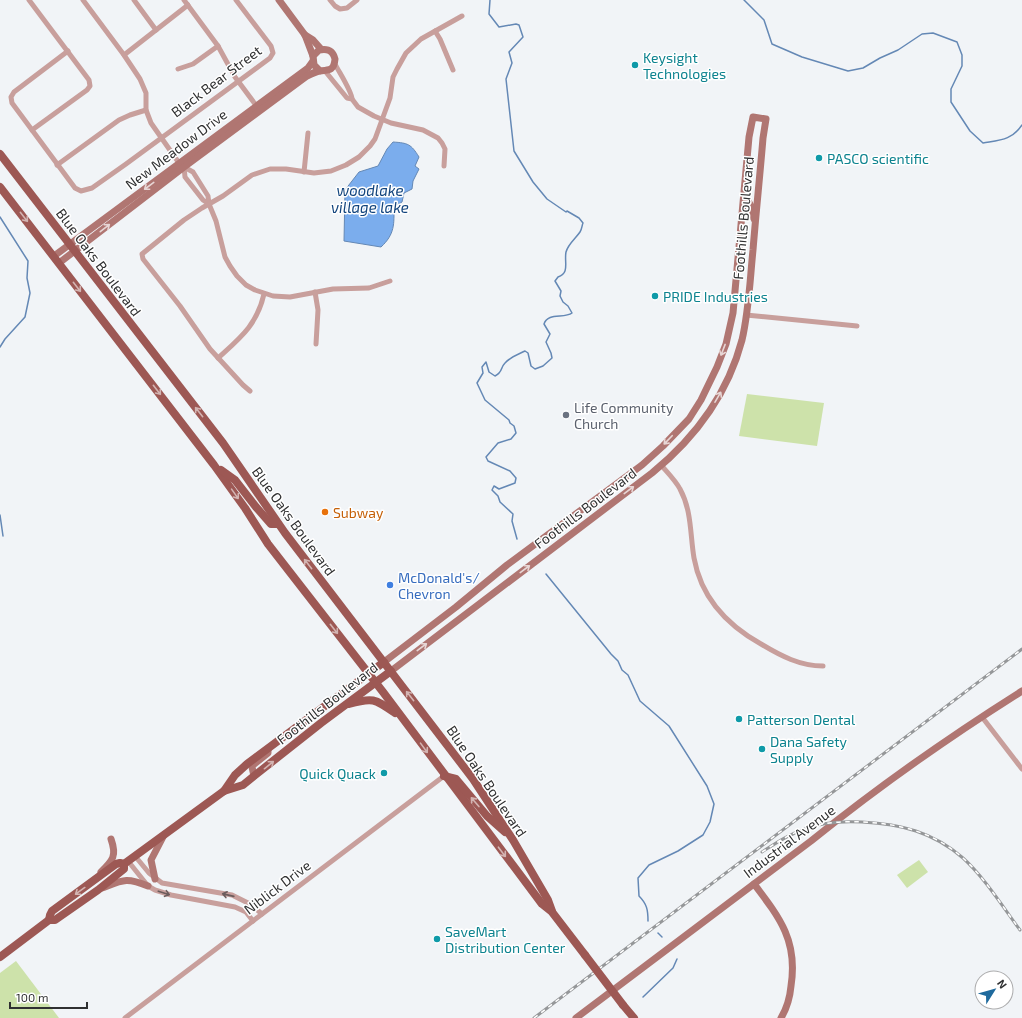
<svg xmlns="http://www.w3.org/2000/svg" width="1022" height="1018" viewBox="0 0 1022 1018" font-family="'Exo 2',sans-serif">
	<rect width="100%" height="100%" fill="#f1f4f7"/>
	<g fill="#cde2aa">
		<polygon points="747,394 824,403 817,446 739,436"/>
		<polygon points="919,860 928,872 907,888 897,875"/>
		<polygon points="16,961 59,1018 0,1018 0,973"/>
	</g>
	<path fill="#7baded" stroke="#6488b5" d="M 393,142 C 408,143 411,144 419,157 L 415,166 L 419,169 L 413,181 L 412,189 L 404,193 L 402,202 L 394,207 C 394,224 395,234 381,247 L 344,241 L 345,190 L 359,172 L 378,166 L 387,149 Z"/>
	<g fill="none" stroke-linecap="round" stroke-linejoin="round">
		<g stroke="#6488b5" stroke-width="1.5">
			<path d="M 490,0 L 489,14 L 499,27 L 516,24 L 519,25 L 523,37 L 509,52 L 512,63 L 506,79 L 514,151 L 533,182 L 547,199 L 566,212 L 567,211 L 579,218 L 583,223 C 582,225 582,229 580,232 C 576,238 568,244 566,252 C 564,262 570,273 558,277 L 555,281 L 561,291 L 560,296 L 563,302 L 568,306 L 572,313 C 564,319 548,312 544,324 L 550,334 L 546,342 L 551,353 L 552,358 L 543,366 L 535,369 L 531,366 L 528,353 L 525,351 C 519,354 510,357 505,363 C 500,368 503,372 495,376 L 489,372 L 486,362 L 482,367 L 483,373 L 477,383 L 485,400 L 509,420 L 510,423 L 514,426 L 516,433 L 511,439 L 498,443 L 486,457 L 488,461 L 510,471 L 516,478 L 515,483 L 499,489 L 494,486 L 492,490 L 498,496 L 500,502 L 513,514 L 512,521 L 517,539"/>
			<path d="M 744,0 L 764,20 L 772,44 L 802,57 L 848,71 L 863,68 L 880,58 L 898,50 L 922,34 L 933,33 L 957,42 L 962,55 L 962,66 L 951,89 L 951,102 L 970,131 L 983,143 C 1000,140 1012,140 1022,125"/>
			<polyline points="0,217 28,261 27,278 30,293 25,317 5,339 0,347"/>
			<polyline points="0,515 3,536"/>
			<path d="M 546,574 L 611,654 L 618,661 L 622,670 L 628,675 L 640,701 L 669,726 L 707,786 L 714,804 L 710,822 L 703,835 L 678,851 L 649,865 L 638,878 L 639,896 C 647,904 648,910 648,921"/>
			<polyline points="658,933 662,937"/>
			<polyline points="643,997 673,968 677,959"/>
		</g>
		<g stroke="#c89f9c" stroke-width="5">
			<polyline points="29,0 89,80 90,86 87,90 32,130"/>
			<polyline points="83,0 124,55 140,79 146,93 146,110 151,123 179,163 184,167 193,172 208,196 209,204 216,221 225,257 230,266 237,276 246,285 255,290 273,296 290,297 333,289 369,288 390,281"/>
			<polyline points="134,0 156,30"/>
			<polyline points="184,0 218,46 235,77 258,108"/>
			<polyline points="330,0 335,6 340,9 347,8 357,0"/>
			<polyline points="435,31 440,39 453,70"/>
			<polyline points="68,51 14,92 11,97 12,103 75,188 81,191 92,188 126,164 270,58 273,53 271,46 236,0"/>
			<polyline points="124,55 188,5"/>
			<path d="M 335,64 C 339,72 352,92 352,99"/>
			<polyline points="178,69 193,64 218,46"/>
			<polyline points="325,71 347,98 352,99 358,107 374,116 391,123 423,130 438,138 442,143 445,149 444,166"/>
			<polyline points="57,165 119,120 130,115 146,110"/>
			<polyline points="184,167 185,177 203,200 209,204"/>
			<polyline points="304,172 308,133"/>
			<polyline points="315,292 318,310 316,344"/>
			<polyline points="746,315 857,326"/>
			<path d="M 218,358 C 240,338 257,325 264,294"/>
			<polyline points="250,391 243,385 210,349 180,306 143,259 142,254 184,220 202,208 223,196 252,175 270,169 286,169 314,173 331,171 346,165 359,157 370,146 375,139 390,98 393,77 397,69 406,53 421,39 462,16"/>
			<path d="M 661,465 C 668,473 676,481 680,489 C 692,511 690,535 694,558 C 701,597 727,625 761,644 C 781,656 800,666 823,666"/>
			<polyline points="982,717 1022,769"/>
			<polyline points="135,856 149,873 162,883 232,895 250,904 262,914"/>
			<polyline points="128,861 148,886 155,890 171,895 235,907 246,912 253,921"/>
			<polyline points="125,1018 444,776"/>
		</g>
		<g stroke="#b07672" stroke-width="7">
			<polyline points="279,0 305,35 313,56"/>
			<polyline points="305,35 313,40 321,49"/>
			<polyline points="744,194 751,206 754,219"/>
			<polyline points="54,256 308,68 313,61"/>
			<path d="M 59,263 L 184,167 L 307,76 C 311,74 315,72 319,71 C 329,70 334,71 335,59 C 333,51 328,48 319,50 L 313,56 L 314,65 L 320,71"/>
			<path d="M 384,662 L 456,607 L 507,565 L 642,465 L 663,446 L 689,419 L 701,400 L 717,367 L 726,344 L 733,313 L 749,137 L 753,117 L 766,119 L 763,138 C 760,175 756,212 753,250 C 750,279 749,310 742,340 C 728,393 695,438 652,473 L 391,671"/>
			<polyline points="254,776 252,767 253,765 268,753 268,749"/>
			<path d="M 101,872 C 113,860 117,856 111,839"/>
			<polyline points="155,879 151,860 164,835"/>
			<path d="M 754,884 C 780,918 798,941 791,986 C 790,997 787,1008 781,1018"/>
			<path d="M 102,888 C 123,880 126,877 148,886"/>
			<path d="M 576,1018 L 811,841 C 878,787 949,737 1022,691"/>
		</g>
		<g stroke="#9d5854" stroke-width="8">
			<polyline points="0,154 223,443 285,533 473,779 513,840 548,900 552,911"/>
			<polyline points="0,187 214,465 245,508 268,544 383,692 542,904 552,912 585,955"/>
			<polyline points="221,470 235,480 256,507 271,524 278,524"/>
			<path d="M 349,704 C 373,697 375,699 395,713"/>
			<polyline points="444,776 456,779 487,816 505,832"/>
			<polyline points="224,791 235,775 247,764 384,662"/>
			<polyline points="49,920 50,915 52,911 116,864 120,863 124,864"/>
			<polyline points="0,957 49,920 55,920 98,890 124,869 124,864 224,791 243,785 254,776 321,723 391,671"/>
			<polyline points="623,1005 634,1018"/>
		</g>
		<defs>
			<g id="rail">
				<path d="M 762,852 C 776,843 789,834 805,829 C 823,822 843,821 862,822 C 901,824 933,832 963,858 C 984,877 1003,907 1020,930"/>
				<polyline points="534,1018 1022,649"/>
			</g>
		</defs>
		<use href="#rail" stroke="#959799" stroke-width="3"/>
		<use href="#rail" stroke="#fff" stroke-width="1.5" stroke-dasharray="4.5" stroke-linecap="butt"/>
		<polyline stroke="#9d5854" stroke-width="8" points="585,955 623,1005"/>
	</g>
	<defs><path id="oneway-shaft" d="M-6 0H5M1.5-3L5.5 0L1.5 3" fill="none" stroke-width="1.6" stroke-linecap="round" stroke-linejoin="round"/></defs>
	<g stroke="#e7d6d5">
		<use href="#oneway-shaft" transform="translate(149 186) rotate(143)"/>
		<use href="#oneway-shaft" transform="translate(105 228) rotate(-38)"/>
		<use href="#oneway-shaft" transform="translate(723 350) rotate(111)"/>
		<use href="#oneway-shaft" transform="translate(718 397) rotate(-60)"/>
		<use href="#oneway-shaft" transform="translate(668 440) rotate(134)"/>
		<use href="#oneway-shaft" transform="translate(629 490) rotate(-37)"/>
		<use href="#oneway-shaft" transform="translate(525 569) rotate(-37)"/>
		<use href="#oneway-shaft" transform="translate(422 647) rotate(-37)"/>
	</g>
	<g stroke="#d3b4b2">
		<use href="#oneway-shaft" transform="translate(24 217) rotate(52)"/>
		<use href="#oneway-shaft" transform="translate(77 287) rotate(52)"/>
		<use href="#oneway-shaft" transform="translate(157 390) rotate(52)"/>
		<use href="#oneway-shaft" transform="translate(199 412) rotate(-128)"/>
		<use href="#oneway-shaft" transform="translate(235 494) rotate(55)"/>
		<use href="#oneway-shaft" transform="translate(308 564) rotate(-128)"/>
		<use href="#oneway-shaft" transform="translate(334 629) rotate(52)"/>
		<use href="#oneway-shaft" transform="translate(410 696) rotate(-128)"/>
		<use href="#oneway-shaft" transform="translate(424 748) rotate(54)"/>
		<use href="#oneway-shaft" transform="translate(269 765) rotate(-39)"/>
		<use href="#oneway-shaft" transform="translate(475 802) rotate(-131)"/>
		<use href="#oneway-shaft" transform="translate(502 852) rotate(53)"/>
		<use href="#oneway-shaft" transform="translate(80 891) rotate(144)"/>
	</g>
	<g stroke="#6c5c5c">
		<use href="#oneway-shaft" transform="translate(164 893) rotate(18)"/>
		<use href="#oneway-shaft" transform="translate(228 895) rotate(-167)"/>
	</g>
	<g fill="#0f9aa8" stroke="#fff" stroke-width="1.5">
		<circle cx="635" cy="65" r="4"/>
		<circle cx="819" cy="158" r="4"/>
		<circle cx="655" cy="296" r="4"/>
		<circle cx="739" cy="719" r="4"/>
		<circle cx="762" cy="749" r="4"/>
		<circle cx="384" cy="773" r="4"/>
		<circle cx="437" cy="939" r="4"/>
	</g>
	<circle fill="#6b7280" stroke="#fff" stroke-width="1.5" cx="566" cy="415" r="4"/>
	<circle fill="#e8710a" stroke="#fff" stroke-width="1.5" cx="325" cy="512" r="4"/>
	<circle fill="#3f7fe0" stroke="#fff" stroke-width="1.5" cx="390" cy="585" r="4"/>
	<g text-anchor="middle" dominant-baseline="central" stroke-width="3" stroke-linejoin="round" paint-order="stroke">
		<g font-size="14" fill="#0d838f" stroke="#fff" text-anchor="start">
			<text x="643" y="57">Keysight<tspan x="643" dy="16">Technologies</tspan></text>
			<text x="827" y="158">PASCO scientific</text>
			<text x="663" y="296">PRIDE Industries</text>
			<text x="747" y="719">Patterson Dental</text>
			<text x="770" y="741">Dana Safety<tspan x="770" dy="16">Supply</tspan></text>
			<text x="376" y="773" text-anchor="end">Quick Quack</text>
			<text x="445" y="931">SaveMart<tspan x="445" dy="16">Distribution Center</tspan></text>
		</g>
		<g font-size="14" fill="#2f3031" stroke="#fff">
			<text transform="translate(216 81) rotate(-37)">Black Bear Street</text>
			<text transform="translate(176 149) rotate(-37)">New Meadow Drive</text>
			<text transform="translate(743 218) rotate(-85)">Foothills Boulevard</text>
			<text transform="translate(99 262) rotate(53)">Blue Oaks Boulevard</text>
			<text transform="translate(585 508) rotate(-37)">Foothills Boulevard</text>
			<text transform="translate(294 521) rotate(54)">Blue Oaks Boulevard</text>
			<text transform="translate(327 703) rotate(-38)">Foothills Boulevard</text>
			<text transform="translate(487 781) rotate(56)">Blue Oaks Boulevard</text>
			<text transform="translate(789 841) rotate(-37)">Industrial Avenue</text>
			<text transform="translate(277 887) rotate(-37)">Niblick Drive</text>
		</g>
		<g font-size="14" fill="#5b616d" stroke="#fff" text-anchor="start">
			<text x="574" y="407">Life Community<tspan x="574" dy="16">Church</tspan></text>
		</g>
		<g font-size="14" fill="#c56008" stroke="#fff" text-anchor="start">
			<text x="333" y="512">Subway</text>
		</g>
		<g font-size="14" fill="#366cbe" stroke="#fff" text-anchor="start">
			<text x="398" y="577">McDonald's/<tspan x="398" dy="16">Chevron</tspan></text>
		</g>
		<g font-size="15" font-style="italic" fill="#12447d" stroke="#fff">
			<text x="370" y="190">woodlake<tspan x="370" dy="17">village lake</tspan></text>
		</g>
	</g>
	<g transform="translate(994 990) rotate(53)"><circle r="19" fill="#ffffff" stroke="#acacad"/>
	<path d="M0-3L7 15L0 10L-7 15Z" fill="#1f6a9d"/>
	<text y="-6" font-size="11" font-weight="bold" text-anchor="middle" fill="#2f3031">N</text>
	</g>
	<path d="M10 1002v6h77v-6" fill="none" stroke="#2f3031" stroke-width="2"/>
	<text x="16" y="1002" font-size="12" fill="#2f3031" stroke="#ffffff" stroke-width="3" paint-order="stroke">100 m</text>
</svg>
